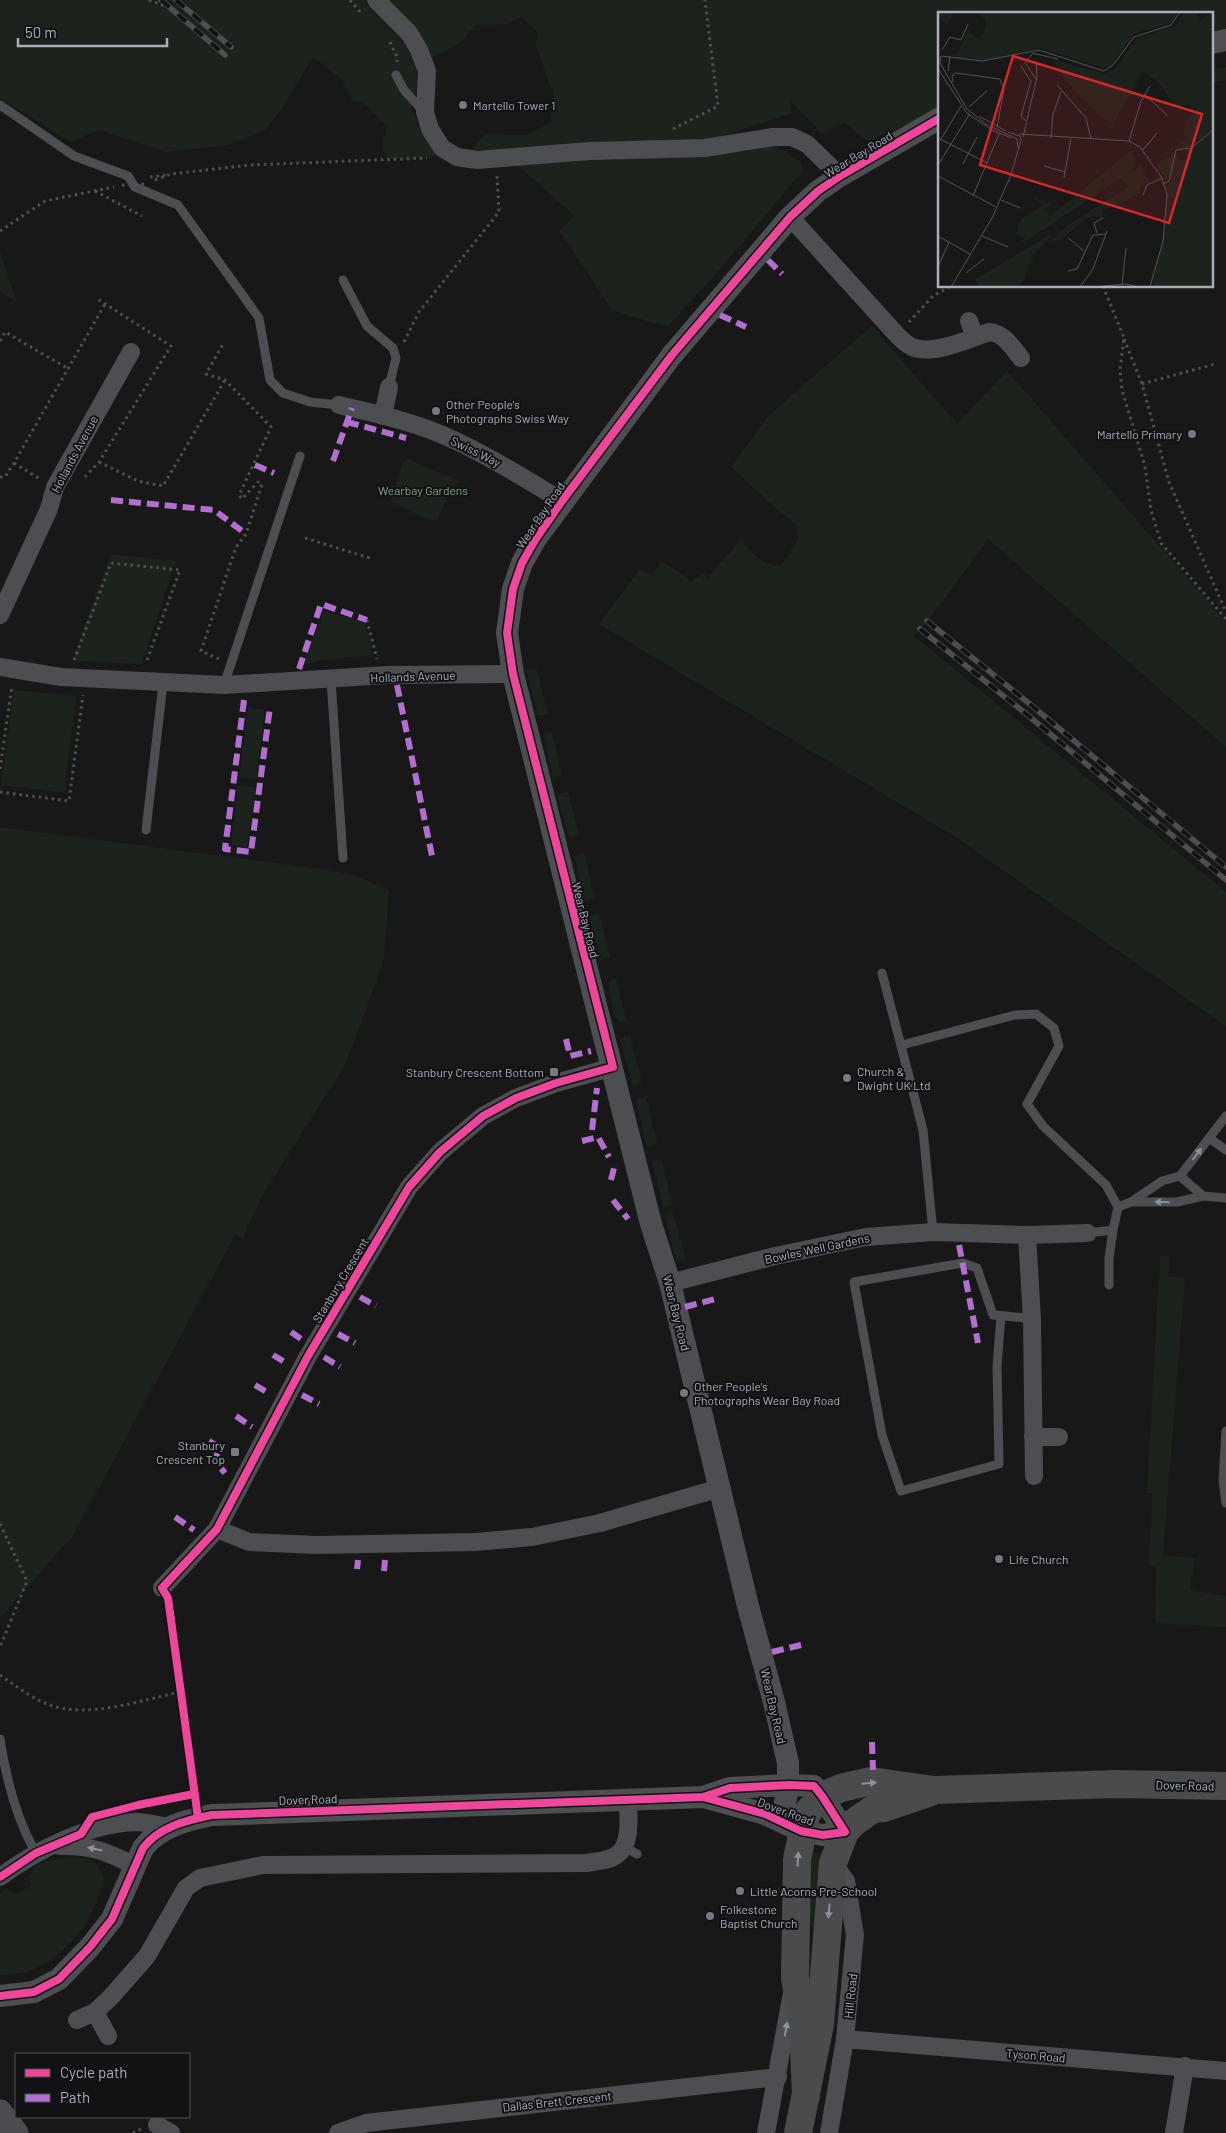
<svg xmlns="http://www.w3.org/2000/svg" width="1226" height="2133" viewBox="0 0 1226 2133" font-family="Barlow,sans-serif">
	<rect width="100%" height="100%" fill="#181819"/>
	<g fill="#1c231c">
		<polygon points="0,0 363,0 401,37 416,65 417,86 411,106 421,133 437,154 431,158 387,159 382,145 387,127 365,104 352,101 341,78 313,57 281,110 265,130 228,145 167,152 98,130 71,142 0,98"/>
		<polygon points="387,0 1226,0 1226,31 1212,34 1212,14 940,14 940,112 868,141 844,123 821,133 789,99 793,113 697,144 485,151 472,149 485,134 526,135 550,123 554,97 536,46 538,33 522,17 505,24 475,25 460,43 432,58 403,15"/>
		<polygon points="1226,67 1226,80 1212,82 1212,69"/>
		<polygon points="770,143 801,162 803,171 712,278 668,326 653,323 612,310 560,231 575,216 514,162"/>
		<polygon points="0,252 16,301 0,292"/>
		<path d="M 872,326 L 957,424 L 1007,371 L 1226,622 L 1226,747 L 988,539 L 940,605 L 914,636 L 1226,892 L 1226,1026 L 957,838 L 599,624 L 640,569 L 652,576 L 662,561 L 691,581 L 703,574 L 707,578 L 741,540 C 752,553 764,567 781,566 L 798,540 L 797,525 L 772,505 L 731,467 L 769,415 Z"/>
		<polygon points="407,459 460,481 451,487 437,521 425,518 391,501 402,464"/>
		<polygon points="111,554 176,561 142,664 72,661"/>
		<polygon points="324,611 365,623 373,655 322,660 303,665"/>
		<polygon points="537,669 548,715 538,715 526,670"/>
		<polygon points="14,690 76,696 64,793 1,785"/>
		<polygon points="248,707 265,710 256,779 239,777"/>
		<polygon points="552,732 562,775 553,778 544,735"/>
		<polygon points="238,785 255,787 247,847 231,845"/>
		<polygon points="568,792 579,835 569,838 557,794"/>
		<polygon points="0,827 328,870 353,875 389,890 384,960 346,1063 261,1198 243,1238 235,1235 74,1534 0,1618"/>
		<polygon points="584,853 595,899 584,902 574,856"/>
		<polygon points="599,913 610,957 600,960 589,916"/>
		<polygon points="616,979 627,1023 620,1022 614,1016 608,985 611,980"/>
		<polygon points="630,1036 642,1083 633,1086 620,1038"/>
		<polygon points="646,1097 657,1144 647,1147 636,1100"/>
		<polygon points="661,1159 673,1205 663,1207 652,1161"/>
		<polygon points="673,1212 686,1259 676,1261 665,1215"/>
		<polygon points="1160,1256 1170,1256 1168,1276 1185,1278 1163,1555 1195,1558 1190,1590 1226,1596 1226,1627 1155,1623 1156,1566 1149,1565 1152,1493 1147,1493"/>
		<polygon points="807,1850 824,1855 819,1926 804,1926"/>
		<path d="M 59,1858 C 84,1858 97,1854 105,1881 C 98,1896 92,1913 83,1927 C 64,1955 35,1976 0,1975 L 0,1895 L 6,1888 L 16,1895 L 31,1885 L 29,1876 C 36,1863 45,1862 59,1858 Z"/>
	</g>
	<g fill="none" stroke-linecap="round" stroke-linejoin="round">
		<g stroke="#4e5053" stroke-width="3" stroke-dasharray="2.5 4" stroke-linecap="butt">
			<polyline points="149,0 170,8"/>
			<polyline points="350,0 361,13"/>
			<polyline points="390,42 397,57 397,62"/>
			<polyline points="673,129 718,106 705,0"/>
			<polyline points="150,177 166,175"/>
			<polyline points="155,180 171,174 250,165 427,158"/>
			<polyline points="95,191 142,216"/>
			<polyline points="0,231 45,201 114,187"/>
			<polyline points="1103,286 1124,338 1120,369 1122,390 1145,466 1151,510 1161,543 1226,619"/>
			<polyline points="909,322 933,296 951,286"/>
			<polyline points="1124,339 1142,384 1169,482 1226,612"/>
			<polyline points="0,341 5,332 67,368"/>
			<polyline points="404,342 419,312 499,212 497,175"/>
			<polyline points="1142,384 1215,364"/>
			<polyline points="99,462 138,481 163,486 225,380"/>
			<polyline points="14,463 40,479"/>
			<polyline points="0,477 5,477 14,463 105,304"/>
			<polyline points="85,477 99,462 171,346 96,298"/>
			<polyline points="305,538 373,559"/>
			<polyline points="367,620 377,659"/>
			<polyline points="219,659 201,651 236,547 246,534 262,484 258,482 242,499 239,495 271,427 225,380 206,374 223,344"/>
			<polyline points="74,660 111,563 180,570 146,663"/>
			<polyline points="0,769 12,686"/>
			<polyline points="0,792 69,801 83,695"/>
			<polyline points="0,1524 27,1581 0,1647"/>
			<path d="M 0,1675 C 16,1686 31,1698 50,1705 C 88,1719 142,1700 180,1692"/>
			<polyline points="133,2133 141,2129"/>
		</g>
		<g stroke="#4c4e52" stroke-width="9">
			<polyline points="396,75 404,90 424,112"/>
			<polyline points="0,105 74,156 128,176 135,187 178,205 259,318 270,380 283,393 310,402 339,405"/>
			<polyline points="343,280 367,326 393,348 396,358 389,387"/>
			<polyline points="331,680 343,858"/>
			<polyline points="224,685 300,456"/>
			<polyline points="146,830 163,684"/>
			<polyline points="882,973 923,1130 933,1232"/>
			<polyline points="902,1045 1015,1015 1036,1014 1054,1028 1059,1046 1027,1104 1043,1126 1106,1185 1118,1207 1113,1230 1088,1233"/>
			<polyline points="1209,1138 1226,1150"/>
			<polyline points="1180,1176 1203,1196"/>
			<polyline points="1131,1202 1177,1202 1203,1196 1226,1198"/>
			<polyline points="1118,1207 1131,1202 1162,1181 1180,1176 1226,1116"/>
			<polyline points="1109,1285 1109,1258 1113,1230"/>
			<path d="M 1001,1316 L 997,1366 L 999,1464 L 901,1491 L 882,1435 L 854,1282 L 963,1263 L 977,1268 L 993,1315 C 1006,1316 1019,1317 1032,1319"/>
			<polyline points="1226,1431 1223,1480 1226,1503"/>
			<path d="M 0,1739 C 6,1778 17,1820 36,1853"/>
			<polyline points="624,1847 637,1854"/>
		</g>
		<g stroke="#4c4e52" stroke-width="18">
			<polyline points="376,0 409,33 419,50 427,71 425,112 430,129 442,148 457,157 477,160 590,151 705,148 773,137 792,137 807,144 840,176"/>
			<path d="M 790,217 L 897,335 C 901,339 907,345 912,347 C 932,356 970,339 989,332 C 1004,333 1012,347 1021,358"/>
			<polyline points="969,321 975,337"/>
			<path d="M 339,405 C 378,414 419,423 456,441 C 493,458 527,480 562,501"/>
			<polyline points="383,416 389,387"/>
			<polyline points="0,615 49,509 55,487 131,352"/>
			<polyline points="0,667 61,677 224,685 387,675 513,674"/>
			<polyline points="1027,1235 1032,1319 1034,1476"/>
			<polyline points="670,1283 775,1256 866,1237 933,1232 1027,1235 1088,1233"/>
			<polyline points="1033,1437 1059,1437"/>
			<polyline points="217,1529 249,1542 316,1545 475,1542 532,1537 600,1523 720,1488"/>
			<polyline points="162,1588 217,1529 308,1356 409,1187 440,1152 483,1116 516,1098 556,1083 613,1067"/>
			<path d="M 60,1846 C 91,1845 108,1852 135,1866"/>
			<path d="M 0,1877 C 38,1849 88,1824 136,1822 C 147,1822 159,1826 170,1827"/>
			<polyline points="95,2012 108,2036"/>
			<path d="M 77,2020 L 95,2012 L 110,1998 L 147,1956 L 186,1888 L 200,1878 L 263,1865 L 587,1863 C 596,1861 610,1861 618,1854 C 632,1843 628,1816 628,1800"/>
			<polyline points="845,2039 1226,2071"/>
			<polyline points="157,2125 171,2133"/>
			<polyline points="338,2133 366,2123 778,2077"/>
			<polyline points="766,2133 792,1993"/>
			<polyline points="829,2133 845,2039 855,1935 846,1881 833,1863"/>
			<polyline points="1174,2133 1185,2066"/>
		</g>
		<g stroke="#4c4e52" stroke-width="22">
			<polyline points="1212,43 1226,40"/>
			<polyline points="781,1820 789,1785 788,1777 788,1763 774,1702 748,1606 670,1283 651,1224 526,726 513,674 507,633 513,589 522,563 535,540 672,355 790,217 818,191 840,176 940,118"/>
			<path d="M 0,1996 L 34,1992 L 59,1979 L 90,1947 L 112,1919 L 143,1848 C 159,1827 187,1820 212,1815 L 703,1797 L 730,1788 L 789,1785 L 814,1786 L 822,1796 L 845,1832 L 823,1835 L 801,1831 L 765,1814 L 703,1797"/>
		</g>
		<polyline stroke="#4a4c50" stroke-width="25" points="0,2112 16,2133"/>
		<g stroke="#4a4b4d" stroke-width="28">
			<polyline points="806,2096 803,2022 795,1978 797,1860 806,1814 822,1796 841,1788 871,1781 934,1790 1116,1784 1226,1786"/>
			<polyline points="798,2133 820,2024 833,1863 845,1832 853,1823 873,1809 884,1808 931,1792"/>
		</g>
		<defs>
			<g id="rail">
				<polyline points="161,0 225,55"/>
				<polyline points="176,0 231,47"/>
				<polyline points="927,621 1031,705 1226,867"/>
				<polyline points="920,629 1025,713 1226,880"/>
			</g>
		</defs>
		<use href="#rail" stroke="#4c4e51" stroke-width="5.5"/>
		<use href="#rail" stroke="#121215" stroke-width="4" stroke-dasharray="11" stroke-linecap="butt"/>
		<polyline stroke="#4e5053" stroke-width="3" stroke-dasharray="2.5 4" stroke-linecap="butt" points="122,185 146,184"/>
		<g stroke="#b36fd0" stroke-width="6" stroke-dasharray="12 6" stroke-linecap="butt">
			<polyline points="768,260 782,274"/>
			<polyline points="720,315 746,327"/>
			<polyline points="347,422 406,438"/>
			<polyline points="333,461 352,408"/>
			<polyline points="255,465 274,473"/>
			<polyline points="111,500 214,510 246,534"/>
			<polyline points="299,669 321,604 367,620"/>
			<polyline points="397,685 432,856"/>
			<polyline points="244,700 225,849 251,852 270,707"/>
			<polyline points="566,1039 570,1056 591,1051"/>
			<polyline points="592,1130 597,1088"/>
			<polyline points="582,1141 598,1137 609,1157"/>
			<polyline points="611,1180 614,1168"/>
			<polyline points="613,1200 628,1219"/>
			<polyline points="959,1245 978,1343"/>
			<polyline points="360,1297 376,1306"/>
			<polyline points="685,1307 719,1298"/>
			<polyline points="291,1332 304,1341"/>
			<polyline points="338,1334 355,1343"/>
			<polyline points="273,1355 288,1364"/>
			<polyline points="324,1357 340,1367"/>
			<polyline points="255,1385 270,1394"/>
			<polyline points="302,1395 319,1404"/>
			<polyline points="236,1416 252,1427"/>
			<polyline points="209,1441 219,1447 215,1461 225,1473"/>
			<polyline points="175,1517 194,1530"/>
			<polyline points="357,1569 358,1560"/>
			<polyline points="384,1571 385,1560"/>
			<polyline points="772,1652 801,1645"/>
			<polyline points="872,1742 873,1770"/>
		</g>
		<defs>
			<g id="cycleway">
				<polyline points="198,1818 168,1598 162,1588 217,1529 308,1356 409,1187 440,1152 483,1116 516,1098 556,1083 613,1067 513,674 507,633 513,589 522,563 535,540 562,501 672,355 790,217 818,191 840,176 940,118"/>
				<polyline points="0,1877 36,1853 81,1834 92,1817 138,1805 194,1794"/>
				<path d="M 0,1996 L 34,1992 L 59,1979 L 90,1947 L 112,1919 L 143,1848 C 159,1827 187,1820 212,1815 L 703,1797 L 730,1788 L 789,1785 L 814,1786 L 822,1796 L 845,1832 L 823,1835 L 801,1831 L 765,1814 L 703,1797"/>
			</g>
		</defs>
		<use href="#cycleway" stroke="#121215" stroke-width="11"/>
		<use href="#cycleway" stroke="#ed469a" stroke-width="8"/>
	</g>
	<defs><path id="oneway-solid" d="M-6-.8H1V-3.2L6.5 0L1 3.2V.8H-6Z" transform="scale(1.25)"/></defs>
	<g fill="#8c929c">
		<use href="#oneway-solid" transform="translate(1197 1154) rotate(-53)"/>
		<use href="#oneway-solid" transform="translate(1162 1202) rotate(-179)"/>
		<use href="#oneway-solid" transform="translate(95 1849) rotate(-168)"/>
		<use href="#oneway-solid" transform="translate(786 2029) rotate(-80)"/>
	</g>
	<g fill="#8c919a">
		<use href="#oneway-solid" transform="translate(869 1783) rotate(-5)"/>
		<use href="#oneway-solid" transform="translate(798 1859) rotate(-86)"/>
		<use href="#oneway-solid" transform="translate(829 1911) rotate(95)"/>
	</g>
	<g fill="#767a82" stroke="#121215" stroke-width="2">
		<circle cx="463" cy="105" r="5"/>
		<circle cx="436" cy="411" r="5"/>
		<circle cx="1192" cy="434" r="5"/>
		<rect x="549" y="1067" width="10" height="10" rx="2.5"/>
		<circle cx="847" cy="1078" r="5"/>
		<circle cx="684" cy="1393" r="5"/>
		<rect x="230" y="1447" width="10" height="10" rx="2.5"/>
		<circle cx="999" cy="1559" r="5"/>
		<circle cx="740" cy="1891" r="5"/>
		<circle cx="710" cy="1916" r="5"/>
	</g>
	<g text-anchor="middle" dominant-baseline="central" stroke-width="4" stroke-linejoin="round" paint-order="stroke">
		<g font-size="12" fill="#a8afbb" stroke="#121215" text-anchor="start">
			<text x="473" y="105">Martello Tower 1</text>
			<text x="446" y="404">Other People's<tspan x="446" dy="14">Photographs Swiss Way</tspan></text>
			<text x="1182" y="434" text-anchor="end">Martello Primary</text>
			<text x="857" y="1071">Church &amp;<tspan x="857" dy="14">Dwight UK Ltd</tspan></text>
			<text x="544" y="1072" text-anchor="end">Stanbury Crescent Bottom</text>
			<text x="694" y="1386">Other People's<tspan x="694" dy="14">Photographs Wear Bay Road</tspan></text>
			<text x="225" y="1445" text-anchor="end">Stanbury<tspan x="225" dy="14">Crescent Top</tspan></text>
			<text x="1009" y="1559">Life Church</text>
			<text x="750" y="1891">Little Acorns Pre-School</text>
			<text x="720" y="1909">Folkestone<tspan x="720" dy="14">Baptist Church</tspan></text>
		</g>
		<g font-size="12" fill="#a8afbb" stroke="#121215">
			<text transform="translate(858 154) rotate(-31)">Wear Bay Road</text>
			<text transform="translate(476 451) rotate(26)">Swiss Way</text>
			<text transform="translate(74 454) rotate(-62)">Hollands Avenue</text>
			<text transform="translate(540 515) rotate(-56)">Wear Bay Road</text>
			<text transform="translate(413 676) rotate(-2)">Hollands Avenue</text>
			<text transform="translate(586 920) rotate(76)">Wear Bay Road</text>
			<text transform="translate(817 1248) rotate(-12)">Bowles Well Gardens</text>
			<text transform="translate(340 1280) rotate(-59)">Stanbury Crescent</text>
			<text transform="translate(677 1313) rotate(76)">Wear Bay Road</text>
			<text transform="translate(774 1706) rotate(77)">Wear Bay Road</text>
			<text transform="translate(1185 1785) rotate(1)">Dover Road</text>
			<text transform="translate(308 1799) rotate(-2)">Dover Road</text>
			<text transform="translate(786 1811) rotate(20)">Dover Road</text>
			<text transform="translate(850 1996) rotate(-84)">Hill Road</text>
			<text transform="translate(1036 2055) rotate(5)">Tyson Road</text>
			<text transform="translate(557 2101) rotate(-6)">Dallas Brett Crescent</text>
		</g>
		<g font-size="12" fill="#7fa77e" stroke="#121215">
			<text x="423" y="490">Wearbay Gardens</text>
		</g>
	</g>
	<g transform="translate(938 12)">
		<rect width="275" height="275" fill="#181819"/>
		<path d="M 0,0 L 16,0 L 10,13 L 0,6 ZM 40,0 L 239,0 L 235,9 L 226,14 L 197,21 L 173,52 L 165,56 L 103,36 L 46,48 L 17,45 L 6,38 L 18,44 L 30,19 L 40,27 L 46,20 L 48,9 ZM 246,0 L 257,0 L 263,8 L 275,0 L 275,117 L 250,137 L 239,136 L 240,132 L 251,128 L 246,122 L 246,113 L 262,90 L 255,98 L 251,92 L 237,95 L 240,92 L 236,93 L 221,71 L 205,59 L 175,112 L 161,104 L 126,67 L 115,48 L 168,62 L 178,56 L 199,26 L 238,14 ZM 275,119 L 275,275 L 214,275 L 228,211 L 228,175 L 233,170 L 233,161 L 228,169 L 218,152 L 238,140 L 239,148 L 249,148 L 248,139 ZM 193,138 L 197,146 L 193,156 L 196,158 L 203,154 L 212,171 L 201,175 L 204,181 L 166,198 L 163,207 L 157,203 L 147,207 L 123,228 L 113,229 L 130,213 L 190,175 L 183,166 L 91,227 L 78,232 L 88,226 L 77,222 L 83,207 L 105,193 L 93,184 L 108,191 L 114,187 L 112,190 L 115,191 L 107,197 L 113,204 ZM 111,223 L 112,226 L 97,241 L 82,275 L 41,275 L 37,268 Z" fill="#1c231c"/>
		<path fill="none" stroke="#52545a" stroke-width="1" d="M 4,38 L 12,25 L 23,28 L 30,12M 94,41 L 120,47M 94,42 L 87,51 L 98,67M 83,54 L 93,69 L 83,104 L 88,109M 0,57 L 29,101 L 54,118 L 73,126M 10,59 L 12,44M 15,70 L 14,64 L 18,61 L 62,67 L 66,77 L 59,115M 119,73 L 148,106 L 153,127M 206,82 L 230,104M 31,95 L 49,79M 41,104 L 68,119M 82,122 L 191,129 L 202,135 L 224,166 L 229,183 L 225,229 L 212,275M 85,125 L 99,65 L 98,50M 0,126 L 49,151M 113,126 L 115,102 L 123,80M 3,127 L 23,94M 191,129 L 203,89 L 212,74M 80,136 L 79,127 L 48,112 L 29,97 L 2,51 L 3,44 L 44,49 L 101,38 L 166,59 L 175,53 L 196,25 L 233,13 L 242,0M 205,138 L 219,121M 25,152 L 39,125M 0,153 L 31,103M 106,154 L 127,160M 0,164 L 58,195M 126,165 L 133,127M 226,172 L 231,169 L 238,138 L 253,136 L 275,118M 205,183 L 209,173 L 224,166M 35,184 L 61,122M 63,188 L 82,196M 159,221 L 156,211 L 165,206M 0,224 L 32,242M 44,224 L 70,235M 130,226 L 146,239M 0,255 L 11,230M 130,259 L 139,257 L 155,223 L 168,222M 28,261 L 46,247M 184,272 L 188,236M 13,275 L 54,206 L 73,163 L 83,128 L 82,124 L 70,120M 142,275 L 155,257 L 169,219M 156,275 L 188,272 L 201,275"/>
		<path fill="#d62828" fill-opacity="0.15" stroke="#d62828" stroke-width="2.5" d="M 75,44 L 264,102 L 231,211 L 42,153 Z"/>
		<rect width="275" height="275" fill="none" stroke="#a8afbb" stroke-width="2.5"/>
	</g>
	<rect x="15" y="2053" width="175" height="65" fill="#121215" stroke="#4e5157"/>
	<rect x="25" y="2069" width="25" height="8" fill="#ed469a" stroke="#4e5157"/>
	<text x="60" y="2078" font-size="15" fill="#a8afbb">Cycle path</text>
	<rect x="25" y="2094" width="25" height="8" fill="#b36fd0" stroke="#4e5157"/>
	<text x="60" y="2103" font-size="15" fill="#a8afbb">Path</text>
	<path d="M18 38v8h149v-8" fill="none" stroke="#a8afbb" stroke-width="2.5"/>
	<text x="25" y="38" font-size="15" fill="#a8afbb" stroke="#121215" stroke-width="4" paint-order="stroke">50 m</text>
</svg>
